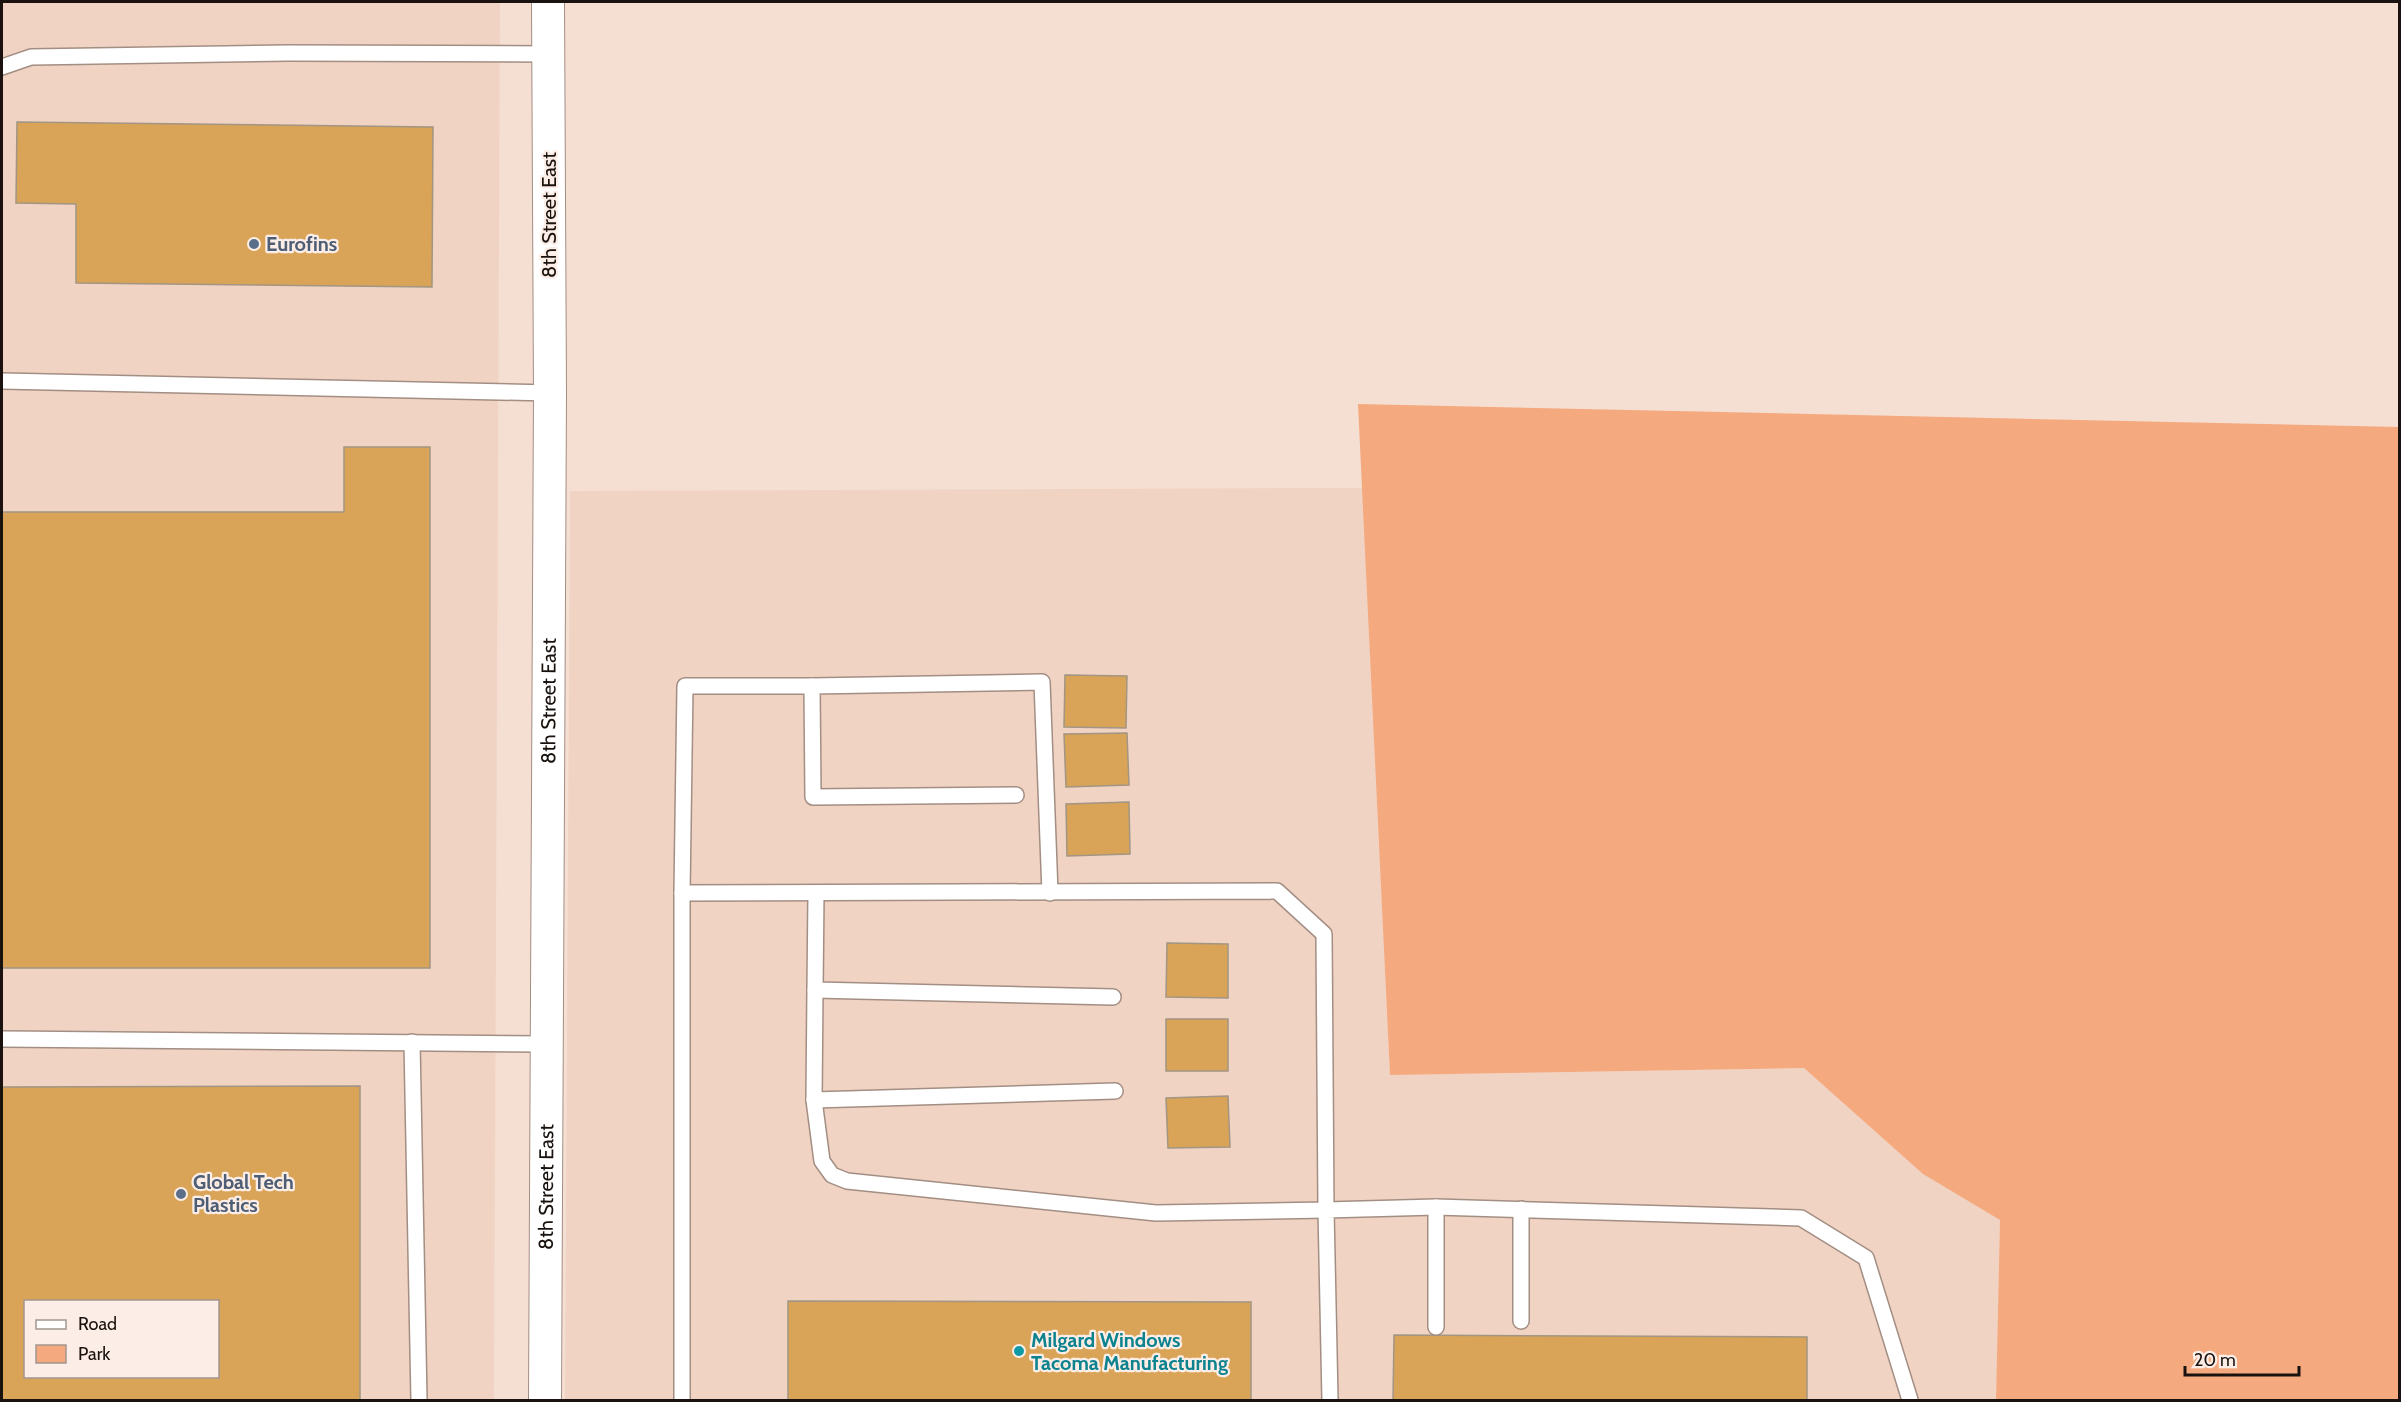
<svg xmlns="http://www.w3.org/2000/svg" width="2401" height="1402" viewBox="0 0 2401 1402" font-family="Cabin,sans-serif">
	<rect width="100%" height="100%" fill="#f5dfd3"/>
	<g fill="#f0d3c3" fill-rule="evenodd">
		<path d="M 2,2 L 500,2 L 494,1400 L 2,1400 ZM 26,1302 L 218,1302 L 218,1376 L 26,1376 Z"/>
		<polygon points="1363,488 1390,1075 1804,1068 1923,1174 2000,1220 1996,1400 565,1400 570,491"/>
	</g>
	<polygon fill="#f4a97e" points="1358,404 2399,427 2399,1400 1996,1400 2000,1220 1923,1174 1804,1068 1390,1075"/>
	<g fill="#d9a457" stroke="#a29583" stroke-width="1.5" fill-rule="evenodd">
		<polygon points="17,122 433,127 432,287 76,283 76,204 16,203"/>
		<polygon points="344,447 430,447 430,968 2,968 2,512 344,512"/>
		<polygon points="1065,675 1127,676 1126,728 1064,727"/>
		<polygon points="1127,733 1129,785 1066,787 1064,734"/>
		<polygon points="1129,802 1130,854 1067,856 1066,804"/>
		<polygon points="1167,943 1228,944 1228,998 1166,997"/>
		<rect x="1166" y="1019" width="62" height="52"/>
		<path d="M 360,1086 L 360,1400 L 2,1400 L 2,1087 ZM 26,1302 L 218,1302 L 218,1376 L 26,1376 Z"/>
		<polygon points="1228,1096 1230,1147 1168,1148 1166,1098"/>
		<polygon points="788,1301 1251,1302 1251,1400 788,1400"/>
		<polygon points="1394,1335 1807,1337 1807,1400 1393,1400"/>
	</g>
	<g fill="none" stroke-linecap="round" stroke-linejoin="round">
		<defs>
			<g id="lane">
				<polyline points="2,67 31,57 288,53 548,54"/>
				<polyline points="2,381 550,393"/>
				<polyline points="1016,795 813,797 812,686 1042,682 1050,893"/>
				<polyline points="682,893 685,686 812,686"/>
				<polyline points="816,893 815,990 1113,997"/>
				<polyline points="815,990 814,1100 1115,1091"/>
				<polyline points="2,1039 547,1044"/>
				<polyline points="412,1042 419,1400"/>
				<polyline points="1436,1207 1436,1327"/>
				<polyline points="1521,1209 1521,1321"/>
				<polyline points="682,1400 682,893 1277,891 1324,934 1326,1210 1156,1213 847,1181 832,1175 822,1161 814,1100"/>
				<polyline points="1330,1400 1326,1210 1436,1207 1801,1218 1866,1258 1910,1400"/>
			</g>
			<g id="street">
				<path id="s1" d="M 545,1400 L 550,393 L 548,2"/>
			</g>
		</defs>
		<use href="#lane" stroke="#a38e83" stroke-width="18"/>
		<use href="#street" stroke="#a38e83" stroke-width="34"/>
		<use href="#lane" stroke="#fff" stroke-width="15"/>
		<use href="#street" stroke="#fff" stroke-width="32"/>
	</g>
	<g fill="#5c6f8a" stroke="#fceee7" stroke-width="2">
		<circle cx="254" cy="244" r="6"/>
		<circle cx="181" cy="1194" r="6"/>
	</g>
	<circle fill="#0f9aa8" stroke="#fceee7" stroke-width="2" cx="1019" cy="1351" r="6"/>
	<g text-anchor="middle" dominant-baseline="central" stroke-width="4.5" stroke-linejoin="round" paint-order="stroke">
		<g font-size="20" fill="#19120e" stroke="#fceee7">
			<text transform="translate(549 215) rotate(-90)">8th Street East</text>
			<text stroke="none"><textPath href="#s1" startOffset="699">8th Street East</textPath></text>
			<text stroke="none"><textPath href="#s1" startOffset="213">8th Street East</textPath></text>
		</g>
		<g font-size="20" font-weight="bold" fill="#4e5e75" stroke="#fceee7" text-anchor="start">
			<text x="266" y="244">Eurofins</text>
			<text x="193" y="1182">Global Tech<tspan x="193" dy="23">Plastics</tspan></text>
		</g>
		<g font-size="20" font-weight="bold" fill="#0d838f" stroke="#fceee7" text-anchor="start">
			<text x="1031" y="1340">Milgard Windows<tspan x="1031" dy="23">Tacoma Manufacturing</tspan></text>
		</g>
	</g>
	<rect width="2401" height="1402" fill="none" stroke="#19120e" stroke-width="6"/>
	<rect x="24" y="1300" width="195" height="78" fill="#fceee7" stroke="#a19690" stroke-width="1.5"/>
	<rect x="36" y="1320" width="30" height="9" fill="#ffffff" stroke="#a19690" stroke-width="1.5"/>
	<text x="78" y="1330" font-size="18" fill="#19120e">Road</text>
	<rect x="36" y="1345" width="30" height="18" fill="#f4a97e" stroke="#a19690" stroke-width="1.5"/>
	<text x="78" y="1360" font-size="18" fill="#19120e">Park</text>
	<path d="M2185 1366v9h114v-9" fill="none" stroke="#19120e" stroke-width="3"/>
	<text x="2194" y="1366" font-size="18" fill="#19120e" stroke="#fceee7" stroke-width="4.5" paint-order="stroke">20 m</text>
</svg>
